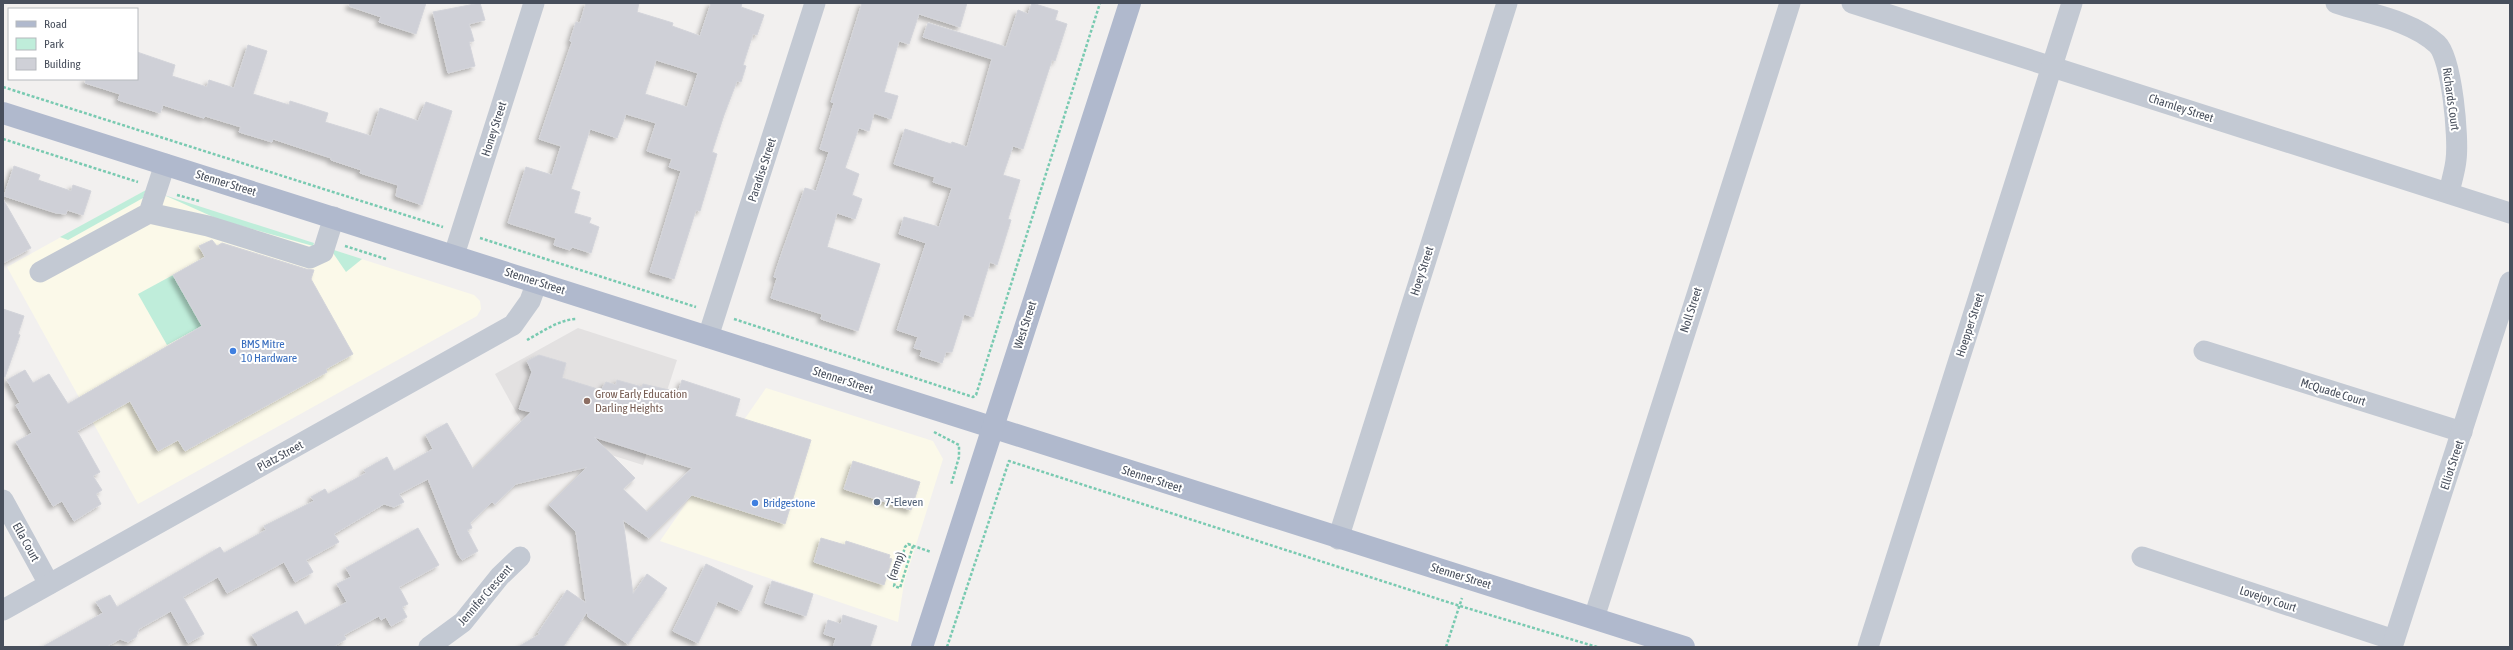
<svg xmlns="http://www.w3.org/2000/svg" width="2513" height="650" viewBox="0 0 2513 650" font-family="'Asap Condensed',sans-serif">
	<defs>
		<filter id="shadow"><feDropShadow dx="-3.5" dy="3.5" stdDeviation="2" flood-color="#0004"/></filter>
	</defs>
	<rect width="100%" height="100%" fill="#f2f0ef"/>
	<g fill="#fbf9e9">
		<polygon points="146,190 474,295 480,301 481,309 477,316 138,504 7,267"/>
		<polygon points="766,388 933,441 943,459 904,583 898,622 660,541"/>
	</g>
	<polygon fill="#e3e1e1" points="578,328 677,360 643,465 525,428 495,374"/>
	<g fill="#bfedda">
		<polygon points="146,190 143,198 68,240 60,237"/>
		<polygon points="164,195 314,243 313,246 220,220"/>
		<polygon points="334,250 362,259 346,272 333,253"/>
		<polygon points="173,275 202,326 167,345 138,294"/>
	</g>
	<g fill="#cfd0d7" stroke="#d3d4da" fill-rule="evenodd" filter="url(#shadow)">
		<polygon points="350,3 426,3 416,34 379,22 381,17 349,6"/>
		<polygon points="480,3 485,20 469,24 474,41 469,42 475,66 448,73 433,12"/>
		<path d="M 586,3 L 639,3 L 637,12 L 673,23 L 672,26 L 700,36 L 711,3 L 742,3 L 741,7 L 764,15 L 757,35 L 753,34 L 743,65 L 746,66 L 741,82 L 737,81 L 724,115 L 712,152 L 717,154 L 700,211 L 696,210 L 674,279 L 650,272 L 681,171 L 669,167 L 672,159 L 647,151 L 656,123 L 626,114 L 617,138 L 590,129 L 571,189 L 580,192 L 574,213 L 591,218 L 589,223 L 599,227 L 591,253 L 572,247 L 570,250 L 554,245 L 556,238 L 508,223 L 526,167 L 552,175 L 561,146 L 539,139 L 572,42 L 570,41 L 576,22 L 580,23 ZM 656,60 L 698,73 L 687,107 L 645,94 Z"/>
		<polygon points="862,3 967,3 960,27 919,14 909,44 899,41 884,92 898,96 891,119 874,113 869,131 859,128 858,130 845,168 859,174 852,195 862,199 855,219 837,213 827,247 880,264 858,331 821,319 822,314 771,298 777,278 774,277 780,258 805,188 816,191 829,152 820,149 834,103 831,102"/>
		<polygon points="1032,3 1058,11 1055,20 1067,24 1055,61 1052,60 1023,149 1013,146 1003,175 1020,180 1008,219 1011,220 997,265 990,262 973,317 964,314 952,352 946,352 942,363 920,356 922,350 914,348 918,337 897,330 926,243 899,234 904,217 939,227 952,188 933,182 935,177 894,164 905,129 951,144 952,142 967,147 992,59 923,37 928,23 1006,47 1018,10 1028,14"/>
		<polygon points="248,45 267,51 253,94 289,105 290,101 328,113 325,122 371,136 380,108 418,121 426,102 452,111 422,205 396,196 398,185 360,173 361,170 331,160 331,158 273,139 272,142 239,132 241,127 205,116 204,118 163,105 160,113 118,100 120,94 85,83 86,79 137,79 137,52 175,65 172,76 207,87 209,80 234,88"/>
		<polygon points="14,166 40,175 38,180 71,191 73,185 91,191 83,215 67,210 66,214 56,213 4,196"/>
		<polygon points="3,199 31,248 3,263"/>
		<polygon points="212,240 217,246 222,243 306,269 314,270 311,279 353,354 326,369 327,372 185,451 178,440 158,451 130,401 77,431 100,472 93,476 102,490 96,494 101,504 74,521 62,501 53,506 16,442 32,433 16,405 20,403 7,380 25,370 33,383 49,374 68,404 202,326 173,275 205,257 199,246"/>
		<polygon points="3,309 24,316 18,334 20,335 5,377 3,377"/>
		<path d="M 539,355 L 566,363 L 562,378 L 601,390 L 606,382 L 616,385 L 617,380 L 642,387 L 643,384 L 678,392 L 682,380 L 740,399 L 735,416 L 811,440 L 785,524 L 692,495 L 649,538 L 623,520 L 633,594 L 647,574 L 667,588 L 628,644 L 588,617 L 587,612 L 563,647 L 518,647 L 540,634 L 538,633 L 567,590 L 586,603 L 576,532 L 549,505 L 587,467 L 516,484 L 495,504 L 492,502 L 470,523 L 472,528 L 467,530 L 478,551 L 462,560 L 458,554 L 428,479 L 399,494 L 404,502 L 394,507 L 384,504 L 334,534 L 339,542 L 306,560 L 313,572 L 295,582 L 284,562 L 227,593 L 218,577 L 183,597 L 204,634 L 188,643 L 171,611 L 139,629 L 136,637 L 128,642 L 120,639 L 106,647 L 42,647 L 103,613 L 96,602 L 110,595 L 117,607 L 220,547 L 224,553 L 266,530 L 264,526 L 314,501 L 311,497 L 325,489 L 328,494 L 366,473 L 364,470 L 387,457 L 394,471 L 433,449 L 426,435 L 447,423 L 473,469 L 531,412 L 519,409 L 532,372 L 527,361 ZM 594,437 L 692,468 L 647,512 L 623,489 L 635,478 Z"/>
		<polygon points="853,461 920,482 911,510 844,489"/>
		<polygon points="418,528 439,565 399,587 408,604 402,607 407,617 391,626 386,617 381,620 379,616 344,635 346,639 333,647 259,647 252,635 297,611 305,625 347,602 337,584 351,577 346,568"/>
		<polygon points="821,538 845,545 846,541 890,555 889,558 892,559 884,585 814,562"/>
		<polygon points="706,564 753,586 741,611 718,601 698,643 673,631"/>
		<polygon points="772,581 813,594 806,616 765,603"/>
		<polygon points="843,615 877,626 870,647 833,647 836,638 824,634 828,620 841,624"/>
	</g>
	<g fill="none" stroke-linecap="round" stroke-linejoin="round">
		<g stroke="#79cab1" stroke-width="2.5" stroke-dasharray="3 2" stroke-linecap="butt">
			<polyline points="3,87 443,227"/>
			<polyline points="3,139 138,182"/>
			<polyline points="177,195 199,201"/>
			<polyline points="480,238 696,307"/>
			<polyline points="345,246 386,259"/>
			<polyline points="734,319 973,397 976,395 1100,3"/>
			<path d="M 527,340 C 542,332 560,319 577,319"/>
			<polyline points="934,432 959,445 959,457 951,485"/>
			<polyline points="913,546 900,588 894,586 905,547 908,544 931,552"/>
			<polyline points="947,647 1009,461 1460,606 1597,647"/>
			<polyline points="1446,647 1462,598"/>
		</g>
		<g stroke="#c3c9d3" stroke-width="21">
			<polyline points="1852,3 2510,213"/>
			<path d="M 2336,3 C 2369,14 2411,20 2437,44 C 2452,58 2459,139 2456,160 C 2455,171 2451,182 2449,193"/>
			<polyline points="149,213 208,226 310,258 323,252 334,217"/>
			<polyline points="454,255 534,3"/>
			<polyline points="40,272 149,213 165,164"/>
			<polyline points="708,337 815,3"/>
			<polyline points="2204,351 2462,432"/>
			<polyline points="3,500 49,584"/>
			<polyline points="1338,539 1507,3"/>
			<polyline points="2142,557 2394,640"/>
			<polyline points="3,610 513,325 530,301 537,282"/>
			<polyline points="1594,618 1790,3"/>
			<polyline points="429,647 463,622 500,576 520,557"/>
			<polyline points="1868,647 2072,3"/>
			<polyline points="2392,647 2510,282"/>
		</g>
		<g stroke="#b0b9cd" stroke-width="22">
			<polyline points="3,113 1684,647"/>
			<polyline points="922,647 1130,3"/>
		</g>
	</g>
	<g fill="#3f7fe0" stroke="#fff" stroke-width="1.5">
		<circle cx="233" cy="351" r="4"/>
		<circle cx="755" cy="503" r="4"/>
	</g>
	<circle fill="#8d6e63" stroke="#fff" stroke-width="1.5" cx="587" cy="401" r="4"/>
	<circle fill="#5c6f8a" stroke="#fff" stroke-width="1.5" cx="877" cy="502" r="4"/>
	<g text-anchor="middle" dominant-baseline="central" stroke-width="4" stroke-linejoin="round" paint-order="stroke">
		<g font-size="12" fill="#484f5c" stroke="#fff">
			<text transform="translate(2451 99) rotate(82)">Richards Court</text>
			<text transform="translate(2181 108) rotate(18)">Charnley Street</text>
			<text transform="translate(494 129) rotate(-72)">Honey Street</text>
			<text transform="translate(762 170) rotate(-72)">Paradise Street</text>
			<text transform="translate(226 183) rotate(17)">Stenner Street</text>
			<text transform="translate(1422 271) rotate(-72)">Hoey Street</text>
			<text transform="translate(535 281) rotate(18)">Stenner Street</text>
			<text transform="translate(1691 310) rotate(-72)">Noll Street</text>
			<text transform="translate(1025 325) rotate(-72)">West Street</text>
			<text transform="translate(1970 325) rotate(-72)">Hoepper Street</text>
			<text transform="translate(843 380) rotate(18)">Stenner Street</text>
			<text transform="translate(2333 392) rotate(17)">McQuade Court</text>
			<text transform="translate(280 456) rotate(-29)">Platz Street</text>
			<text transform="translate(2452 465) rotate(-72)">Elliot Street</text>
			<text transform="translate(1152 479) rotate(18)">Stenner Street</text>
			<text transform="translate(26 542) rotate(61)">Ella Court</text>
			<text transform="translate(896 566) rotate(-69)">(ramp)</text>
			<text transform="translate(1461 576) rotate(17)">Stenner Street</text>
			<text transform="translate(485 595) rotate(-49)">Jennifer Crescent</text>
			<text transform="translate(2268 599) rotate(18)">Lovejoy Court</text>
		</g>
		<g font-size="12" fill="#366cbe" stroke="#fff" text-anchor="start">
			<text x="241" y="344">BMS Mitre<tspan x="241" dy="14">10 Hardware</tspan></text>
			<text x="763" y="503">Bridgestone</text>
		</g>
		<g font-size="12" fill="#785e54" stroke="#fff" text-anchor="start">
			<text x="595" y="394">Grow Early Education<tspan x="595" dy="14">Darling Heights</tspan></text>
		</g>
		<g font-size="12" fill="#4e5e75" stroke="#fff" text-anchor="start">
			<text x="885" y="502">7-Eleven</text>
		</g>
	</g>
	<rect width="2513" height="650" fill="none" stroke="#484f5c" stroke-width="8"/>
	<rect x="8" y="8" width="130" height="72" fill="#ffffff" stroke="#b6b9be"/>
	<rect x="16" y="21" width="20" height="6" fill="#b0b9cd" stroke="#b6b9be"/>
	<text x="44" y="28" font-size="12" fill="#484f5c">Road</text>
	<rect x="16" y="38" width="20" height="12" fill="#bfedda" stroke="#b6b9be"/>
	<text x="44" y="48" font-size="12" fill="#484f5c">Park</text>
	<rect x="16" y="58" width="20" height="12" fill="#cfd0d7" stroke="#b6b9be"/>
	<text x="44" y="68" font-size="12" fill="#484f5c">Building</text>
</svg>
